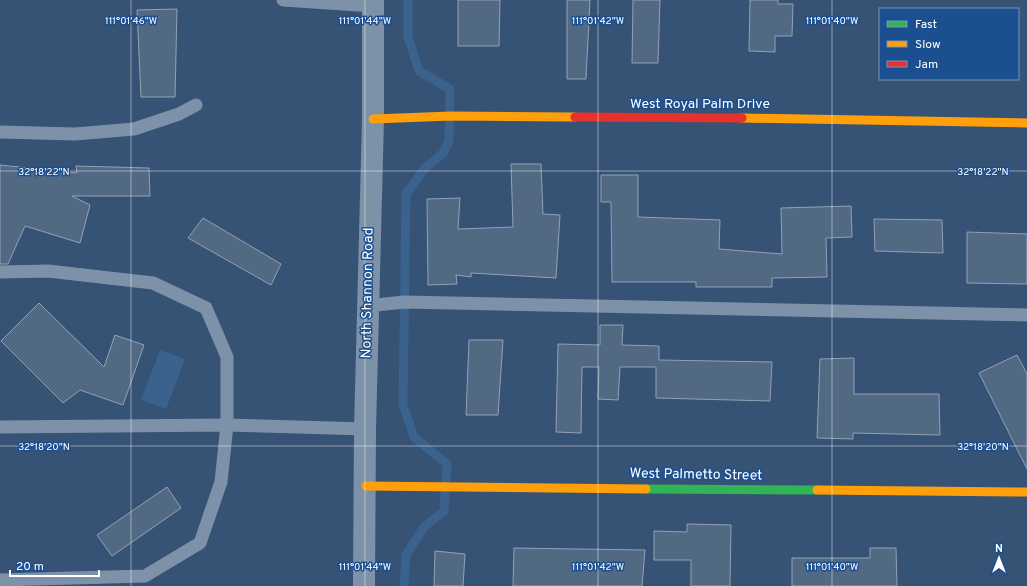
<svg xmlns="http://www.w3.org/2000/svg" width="1027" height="586" viewBox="0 0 1027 586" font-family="Overpass,sans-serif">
	<rect width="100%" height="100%" fill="#365274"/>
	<polygon fill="#3b618d" points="160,350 185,359 166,409 141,400"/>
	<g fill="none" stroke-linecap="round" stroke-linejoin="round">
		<polyline stroke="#3b618d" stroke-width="9" points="404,586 406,555 424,527 444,511 447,464 414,437 403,404 406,194 424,169 443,153 449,142 450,89 419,71 408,37 408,0"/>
	</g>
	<g fill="#526984" stroke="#92a2b6">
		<polygon points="458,0 500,0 499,46 458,46"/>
		<polygon points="567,0 590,0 586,79 567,79"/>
		<polygon points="633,0 660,0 658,63 632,63"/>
		<polygon points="750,0 778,0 778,4 793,4 792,36 775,36 775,52 749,51"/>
		<polygon points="177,9 175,97 141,97 137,10"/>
		<polygon points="511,164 541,164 543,214 560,215 556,278 471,273 471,277 456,275 457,284 428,285 427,199 460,198 458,229 513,227"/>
		<polygon points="0,165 77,173 76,166 149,168 150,196 72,196 90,205 80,243 25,226 8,264 0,264"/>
		<polygon points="601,175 638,175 638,217 720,220 719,249 782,254 781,208 851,206 852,237 826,238 827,277 772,278 772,287 696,287 696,282 612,282 611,202 601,202"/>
		<polygon points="203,218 281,264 271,285 188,238"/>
		<polygon points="874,219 942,220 943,253 875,251"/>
		<polygon points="967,232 1027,234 1027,284 967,283"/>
		<polygon points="39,303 104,367 115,335 144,345 123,405 80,390 63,403 1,341"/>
		<polygon points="600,325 623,325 622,345 659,346 659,360 772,362 770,401 656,398 656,367 620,367 618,400 598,399 599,367 582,367 581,433 556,432 558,344 600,345"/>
		<polygon points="469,340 503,340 498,415 466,415"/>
		<polygon points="1017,355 1027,374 1027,469 979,373"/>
		<polygon points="854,358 854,394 939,394 940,435 853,433 853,439 817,438 820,359"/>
		<polygon points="167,487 181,508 112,556 97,535"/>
		<polygon points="687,524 731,525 730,586 691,586 691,560 654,560 654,531 687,532"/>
		<polygon points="514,548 645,550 642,586 513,586"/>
		<polygon points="870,548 896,548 897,586 792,586 792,558 870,558"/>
		<polygon points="435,551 465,554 463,586 434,586"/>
	</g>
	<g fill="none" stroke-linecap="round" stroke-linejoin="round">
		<g stroke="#7d92a8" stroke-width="13">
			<polyline points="283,0 373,6"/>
			<polyline points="0,132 75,134 134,129 179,114 196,105"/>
			<polyline points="0,272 48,271 153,283 206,308 227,357 227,425 221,482 200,543 145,576 0,580"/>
			<polyline points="367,306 404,302 1027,315"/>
			<polyline points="0,427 227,425 365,429"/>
		</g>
		<polyline stroke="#7d92a8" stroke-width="22" points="364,586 365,429 373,119 373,0"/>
		<polyline stroke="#30b455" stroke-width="9" points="646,489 817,490"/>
		<g stroke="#ff9f0a" stroke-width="9">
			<polyline points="742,118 1027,123"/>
			<polyline points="373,119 451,116 575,117"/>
			<polyline points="366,486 646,489"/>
			<polyline points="817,490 1027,492"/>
		</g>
		<polyline stroke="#e5322d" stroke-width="9" points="575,117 742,118"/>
	</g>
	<path fill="none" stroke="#fff" stroke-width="1" stroke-opacity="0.45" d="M 131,0 L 131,586M 365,0 L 365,586M 598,0 L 598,586M 832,0 L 832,586M 0,171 L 1027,171M 0,446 L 1027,446"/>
	<g text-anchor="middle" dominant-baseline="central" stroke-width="3" stroke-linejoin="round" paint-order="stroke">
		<g font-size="14" fill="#fff" stroke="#1b4f8f">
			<text x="700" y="104">West Royal Palm Drive</text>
			<text transform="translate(368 293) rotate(-89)">North Shannon Road</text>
			<text transform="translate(696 475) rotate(1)">West Palmetto Street</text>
		</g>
	</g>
	<g font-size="10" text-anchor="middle" fill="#fff" stroke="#1b4f8f" stroke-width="3" stroke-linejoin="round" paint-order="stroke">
		<text x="131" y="24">111°01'46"W</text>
		<text x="365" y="24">111°01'44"W</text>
		<text x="598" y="24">111°01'42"W</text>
		<text x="832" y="24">111°01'40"W</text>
		<text x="44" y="175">32°18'22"N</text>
		<text x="983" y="175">32°18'22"N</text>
		<text x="44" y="450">32°18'20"N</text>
		<text x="983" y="450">32°18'20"N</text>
		<text x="365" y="570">111°01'44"W</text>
		<text x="598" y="570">111°01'42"W</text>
		<text x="832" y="570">111°01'40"W</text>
	</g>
	<rect x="879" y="8" width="140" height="72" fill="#1b4f8f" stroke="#7695bc"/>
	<rect x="887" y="21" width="20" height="6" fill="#30b455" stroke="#7695bc"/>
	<text x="915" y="28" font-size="12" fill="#ffffff">Fast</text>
	<rect x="887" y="41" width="20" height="6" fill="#ff9f0a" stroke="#7695bc"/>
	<text x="915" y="48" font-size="12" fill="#ffffff">Slow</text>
	<rect x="887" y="61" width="20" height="6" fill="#e5322d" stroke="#7695bc"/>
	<text x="915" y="68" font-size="12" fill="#ffffff">Jam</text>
	<g transform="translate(999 558)" stroke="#1b4f8f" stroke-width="3" paint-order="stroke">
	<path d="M0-3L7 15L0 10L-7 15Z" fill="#ffffff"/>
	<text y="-6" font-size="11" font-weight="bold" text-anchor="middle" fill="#ffffff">N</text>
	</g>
	<path d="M10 570v6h89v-6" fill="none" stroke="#ffffff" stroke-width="2"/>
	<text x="16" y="570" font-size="12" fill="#ffffff" stroke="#1b4f8f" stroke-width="3" paint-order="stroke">20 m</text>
</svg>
